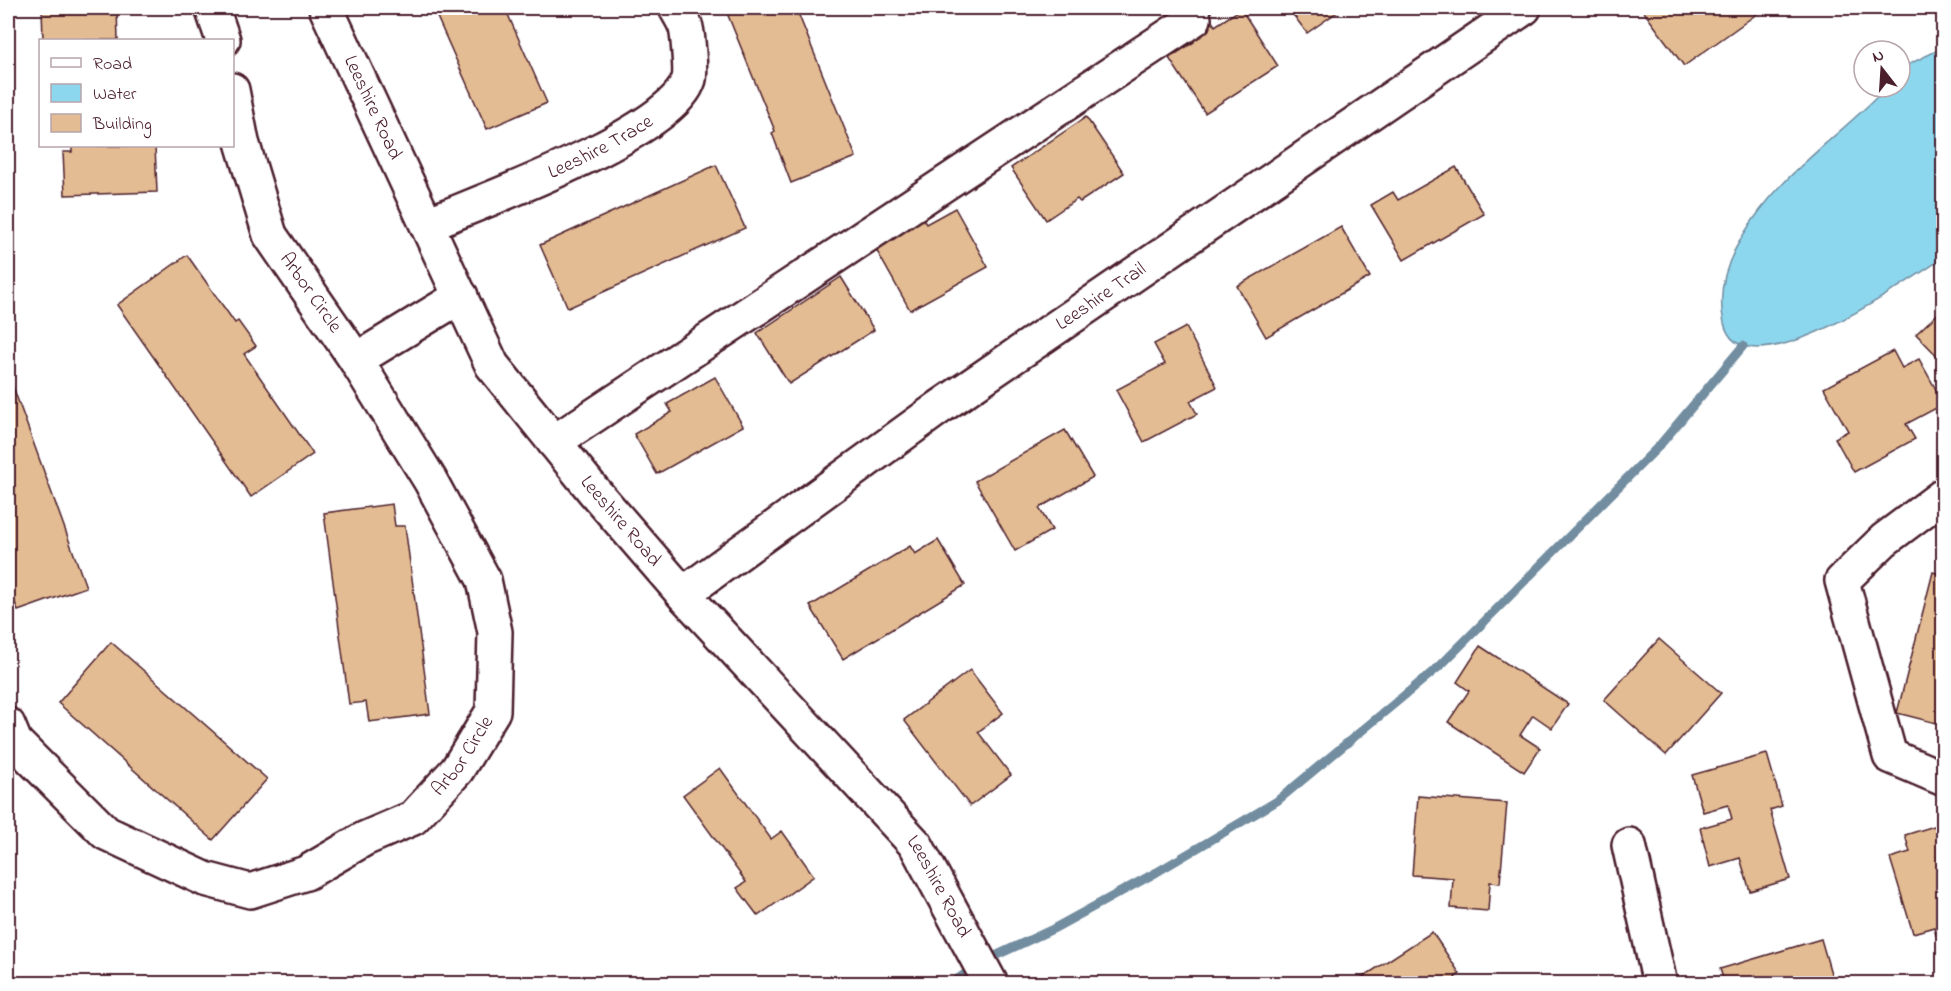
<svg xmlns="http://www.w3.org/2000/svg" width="1951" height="991" viewBox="0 0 1951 991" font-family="'Indie Flower',sans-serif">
	<rect width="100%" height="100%" fill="#fff"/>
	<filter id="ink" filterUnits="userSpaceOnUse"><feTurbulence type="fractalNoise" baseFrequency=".0167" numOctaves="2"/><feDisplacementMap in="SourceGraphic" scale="12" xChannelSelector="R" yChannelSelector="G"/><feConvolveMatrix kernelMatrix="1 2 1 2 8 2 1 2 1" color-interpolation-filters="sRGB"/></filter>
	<g filter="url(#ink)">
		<path fill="#8dd7ee" stroke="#728da0" stroke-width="1.5" d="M 1936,51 L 1944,52 L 1943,258 C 1911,279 1742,399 1724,323 C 1717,293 1726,263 1742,237 C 1778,175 1839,137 1887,87 L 1900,87 L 1900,74 L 1909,64 Z"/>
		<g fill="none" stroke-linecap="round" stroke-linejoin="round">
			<polyline stroke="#728da0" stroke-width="9" points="951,984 980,963 1053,929 1157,872 1277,801 1441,665 1659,446 1743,346"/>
		</g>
		<g fill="#e3bc93" stroke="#4a1f2b" stroke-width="1.5">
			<polygon points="42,8 117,8 118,40 43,40"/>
			<polygon points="433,8 505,8 547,103 487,129"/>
			<polygon points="725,8 796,8 856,157 791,183 772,133 775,131"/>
			<polygon points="1288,8 1343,8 1307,33"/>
			<polygon points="1641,8 1758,8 1761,11 1684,66"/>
			<polygon points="1241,9 1278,66 1205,113 1169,58 1194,42 1187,32 1210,18 1215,26"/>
			<polygon points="1086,117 1124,173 1080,202 1077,199 1046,220 1011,168"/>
			<polygon points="72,146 155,146 157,192 65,195 63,152 72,152"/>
			<polygon points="716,165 745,228 568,308 540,245"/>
			<polygon points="1456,167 1484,214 1404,260 1371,205 1393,192 1398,200"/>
			<polygon points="955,208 988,267 910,310 873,244 922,217 926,224"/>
			<polygon points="1341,227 1370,277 1266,337 1237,286"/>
			<polygon points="187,255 235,323 238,321 256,346 244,354 313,454 251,497 117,305"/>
			<polygon points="841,277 874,330 789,384 757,333"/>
			<polygon points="1944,308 1944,363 1916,334"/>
			<polygon points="1186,327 1217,387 1190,401 1197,414 1144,442 1116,390 1165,364 1154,344"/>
			<polygon points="1893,351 1902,368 1919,359 1944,404 1906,424 1915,439 1854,472 1835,438 1848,431 1824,388"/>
			<polygon points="8,373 86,587 18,611 8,583"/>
			<polygon points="715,377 743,426 657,474 634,434 672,412 667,404"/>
			<polygon points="1065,430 1093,477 1039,508 1052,530 1015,551 975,481"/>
			<polygon points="392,504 395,526 405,526 430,714 369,722 366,702 349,704 324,513"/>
			<polygon points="938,540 965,585 843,659 810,606 910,546 915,554"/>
			<polygon points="1933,572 1944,575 1944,725 1897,713"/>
			<polygon points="1659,639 1721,693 1666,755 1604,700"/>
			<polygon points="111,642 267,779 213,840 58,703"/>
			<polygon points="1480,646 1568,704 1552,728 1533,715 1520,735 1540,748 1524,772 1448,722 1469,691 1457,682"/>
			<polygon points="970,670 1003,713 978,732 1011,775 970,806 904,720"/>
			<polygon points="1767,754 1782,806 1770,810 1790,879 1750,891 1740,858 1710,867 1700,828 1732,819 1728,805 1703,812 1692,775"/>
			<polygon points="720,768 771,839 782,831 814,876 758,916 737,888 746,882 683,795"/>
			<polygon points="1418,796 1507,803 1500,883 1490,882 1488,911 1451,908 1453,878 1412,875"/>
			<polygon points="1944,823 1944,933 1936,935 1934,927 1913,933 1890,858 1910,852 1905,835"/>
			<polygon points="1432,932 1460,974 1455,977 1459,984 1352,984"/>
			<polygon points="1821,939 1834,984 1725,984 1720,969"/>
		</g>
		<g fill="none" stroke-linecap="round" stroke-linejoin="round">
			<defs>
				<g id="minor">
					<polyline points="212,8 223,40"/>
					<path id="s1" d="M 326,8 L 492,365 L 593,490 L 683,594 L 916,845 L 991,984"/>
					<path id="s2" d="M 428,224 C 482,201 673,133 689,79 C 691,71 688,36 686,28 C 684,21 679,14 676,8"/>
					<polyline points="356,360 461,296"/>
					<polyline points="554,442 1194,19"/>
					<polyline points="1944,495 1884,540 1842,581 1890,756 1944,779"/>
					<path id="s3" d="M 683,594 L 940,407 L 1524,8"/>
					<path id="s4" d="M 8,725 L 15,742 L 106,833 L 205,879 L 250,891 L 306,873 L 364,839 L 413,818 L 457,770 L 493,711 L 495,632 L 484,580 L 430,480 L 356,360 L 270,235 L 242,142 L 232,90"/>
					<polyline points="1629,845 1660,984"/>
				</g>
			</defs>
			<use href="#minor" stroke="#4a1f2b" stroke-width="38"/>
			<use href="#minor" stroke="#fff" stroke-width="33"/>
		</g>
	</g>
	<g text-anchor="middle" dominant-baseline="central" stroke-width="4.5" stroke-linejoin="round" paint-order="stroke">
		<g font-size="20" fill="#4a1f2b" stroke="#fff">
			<text stroke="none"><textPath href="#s1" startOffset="110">Leeshire Road</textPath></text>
			<text stroke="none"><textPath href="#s2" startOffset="189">Leeshire Trace</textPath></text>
			<text transform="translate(310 293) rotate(55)">Arbor Circle</text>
			<text stroke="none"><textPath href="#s3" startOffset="513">Leeshire Trail</textPath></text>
			<text stroke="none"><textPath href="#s1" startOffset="596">Leeshire Road</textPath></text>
			<text stroke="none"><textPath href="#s4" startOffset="562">Arbor Circle</textPath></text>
			<text stroke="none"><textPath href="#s1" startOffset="1082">Leeshire Road</textPath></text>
		</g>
	</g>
	<rect width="1951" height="991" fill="none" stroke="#fff" stroke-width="30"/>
	<rect x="15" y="15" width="1921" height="961" fill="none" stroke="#4a1f2b" stroke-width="2" filter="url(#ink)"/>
	<rect x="39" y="39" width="195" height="108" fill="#ffffff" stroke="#b7a5aa" stroke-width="1.5"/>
	<rect x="51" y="58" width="30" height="9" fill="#ffffff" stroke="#b7a5aa" stroke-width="1.5"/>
	<text x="93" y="69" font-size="18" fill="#4a1f2b">Road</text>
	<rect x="51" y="84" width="30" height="18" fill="#8dd7ee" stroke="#b7a5aa" stroke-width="1.5"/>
	<text x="93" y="99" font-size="18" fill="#4a1f2b">Water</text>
	<rect x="51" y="114" width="30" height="18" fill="#e3bc93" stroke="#b7a5aa" stroke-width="1.5"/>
	<text x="93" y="129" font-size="18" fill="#4a1f2b">Building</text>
	<g transform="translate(1882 69) rotate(343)"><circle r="28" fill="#ffffff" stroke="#b7a5aa" stroke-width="1.5"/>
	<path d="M0-4.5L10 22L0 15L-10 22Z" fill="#4a1f2b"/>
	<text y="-9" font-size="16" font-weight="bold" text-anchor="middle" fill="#4a1f2b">N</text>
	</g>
</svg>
